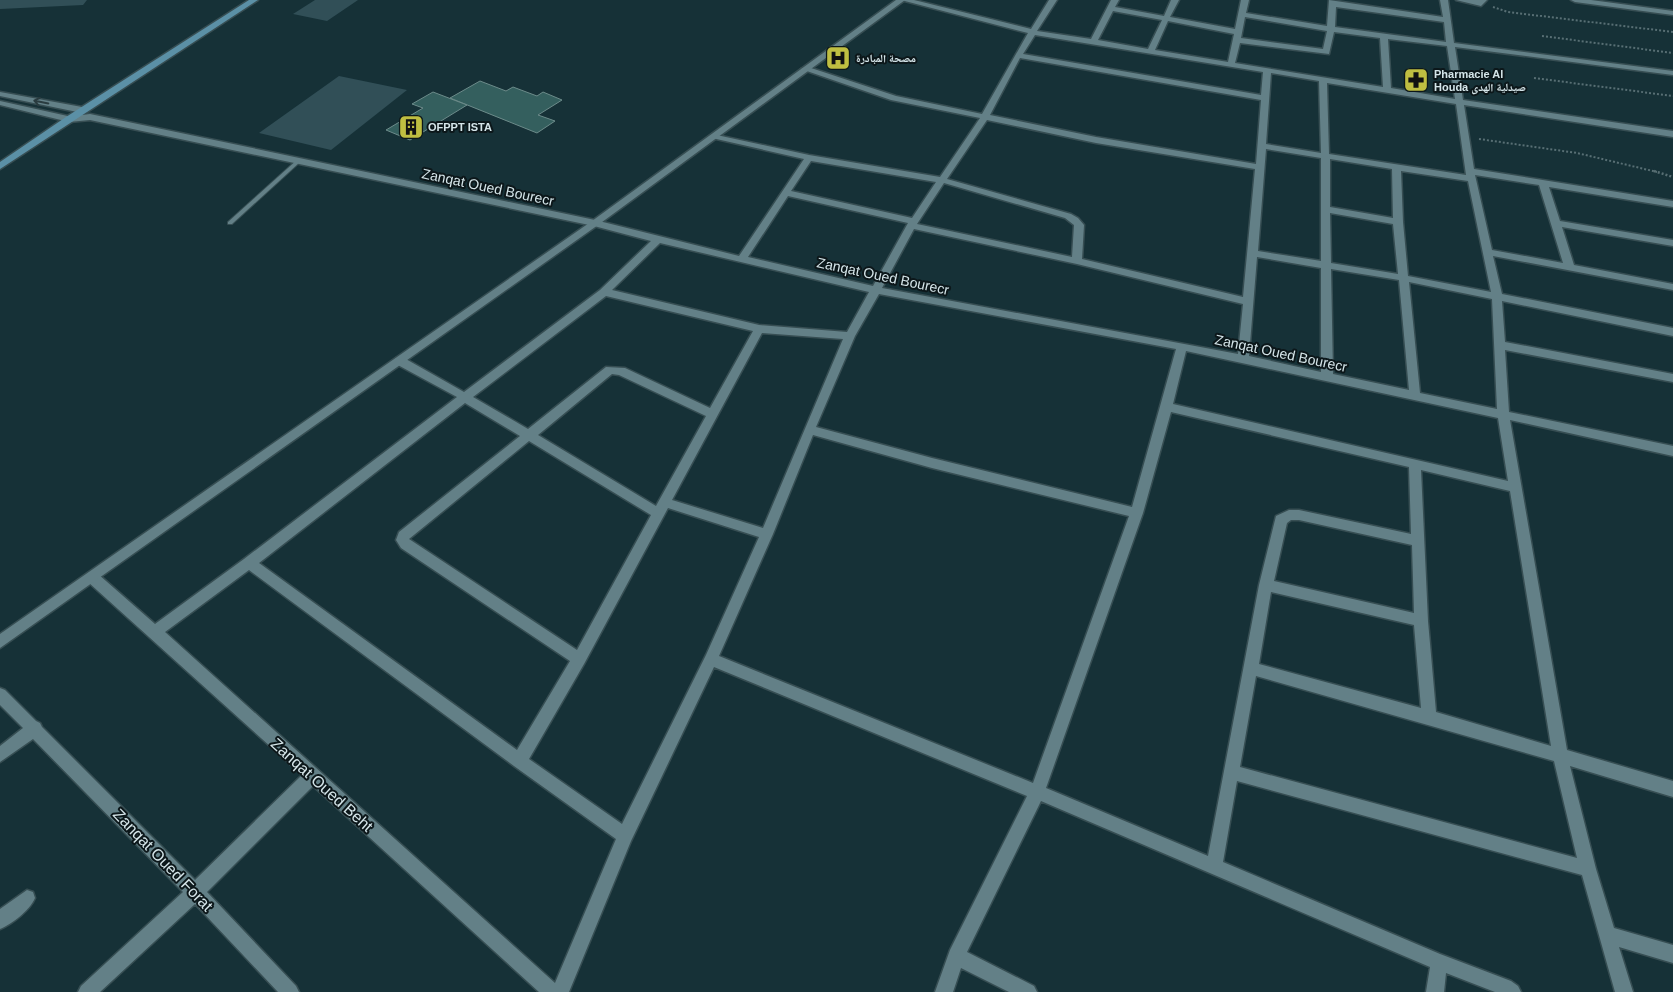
<svg xmlns="http://www.w3.org/2000/svg" width="1673" height="992" viewBox="0 0 1673 992" font-family="Arial,'Noto Naskh Arabic',sans-serif">
	<rect width="100%" height="100%" fill="#163137"/>
	<g fill="#314f57">
		<polygon points="0,0 87,0 83,5 0,9"/>
		<polygon points="315,0 358,0 327,21 293,14"/>
		<polygon points="339,76 407,90 331,150 259,133"/>
	</g>
	<g fill="#345f5e" stroke="#6c8b8a">
		<polygon points="480,81 506,91 513,87 537,96 543,92 562,100 538,115 555,121 537,133 450,98"/>
		<polygon points="433,92 467,105 410,140 386,130 423,108 412,104"/>
	</g>
	<g fill="none" stroke-linecap="round" stroke-linejoin="round">
		<defs>
			<polygon id="service" points="298,159 300,160 300,162 232,224 228,224 228,222"/>
			<g id="minor">
				<path d="M 901,0 L 914,0 L 1031,29 L 1049,0 L 1057,0 L 1037,31 L 1091,39 L 1111,0 L 1119,0 L 1115,7 L 1164,16 L 1171,0 L 1179,0 L 1170,17 L 1235,29 L 1241,0 L 1249,0 L 1246,13 L 1327,26 L 1329,0 L 1443,17 L 1440,0 L 1448,0 L 1454,43 L 1673,71 L 1673,75 L 1455,47 L 1463,100 L 1673,131 L 1673,137 L 1464,105 L 1474,169 L 1673,201 L 1673,207 L 1549,187 L 1560,221 L 1673,240 L 1673,246 L 1562,227 L 1574,265 L 1673,284 L 1673,290 L 1493,256 L 1502,294 L 1673,328 L 1673,336 L 1502,301 L 1505,342 L 1673,374 L 1673,382 L 1505,350 L 1509,412 L 1673,446 L 1673,456 L 1510,420 L 1567,750 L 1673,781 L 1673,797 L 1570,766 L 1596,869 L 1614,928 L 1673,945 L 1673,963 L 1619,947 L 1633,992 L 1615,992 L 1582,875 L 1237,781 L 1223,862 L 1440,954 L 1511,981 L 1518,986 L 1521,992 L 1495,992 L 1446,973 L 1444,992 L 1426,992 L 1430,967 L 1041,801 L 967,952 L 1034,986 L 1037,992 L 1009,992 L 961,968 L 953,992 L 935,992 L 950,950 L 1027,796 L 714,667 L 631,841 L 569,992 L 539,992 L 313,786 L 207,892 L 296,986 L 299,992 L 278,992 L 195,904 L 100,992 L 78,992 L 81,986 L 183,892 L 33,739 L 0,762 L 0,746 L 23,728 L 0,705 L 0,688 L 5,690 L 36,721 L 40,723 L 42,727 L 195,880 L 302,775 L 88,582 L 86,578 L 88,574 L 93,572 L 98,574 L 155,624 L 244,559 L 457,397 L 396,364 L 394,361 L 396,358 L 404,358 L 464,392 L 600,290 L 651,241 L 594,226 L 90,120 L 69,122 L 65,119 L 66,117 L 90,114 L 595,220 L 739,256 L 804,159 L 712,138 L 712,134 L 809,155 L 940,177 L 980,118 L 891,100 L 801,69 L 808,67 L 896,96 L 982,114 L 1028,33 ZM 1336,7 L 1444,22 L 1446,42 L 1335,27 ZM 1113,11 L 1162,20 L 1148,49 L 1098,40 ZM 1245,17 L 1327,31 L 1323,49 L 1241,38 ZM 1168,21 L 1234,34 L 1228,62 L 1155,50 ZM 1334,32 L 1380,38 L 1383,87 L 1235,63 L 1240,43 L 1329,54 ZM 1035,35 L 1263,72 L 1261,95 L 1023,54 ZM 1388,39 L 1447,46 L 1455,99 L 1391,88 ZM 1020,58 L 1261,100 L 1256,164 L 1096,137 L 990,115 ZM 1271,73 L 1319,81 L 1321,153 L 1266,144 ZM 1327,83 L 1456,104 L 1466,175 L 1329,154 ZM 987,120 L 1096,143 L 1255,169 L 1243,297 L 1082,259 L 1084,225 L 1078,218 L 1071,214 L 947,179 ZM 1266,149 L 1321,158 L 1321,261 L 1258,251 ZM 1330,159 L 1392,169 L 1393,218 L 1330,207 ZM 811,161 L 936,182 L 912,218 L 791,191 ZM 1401,171 L 1468,181 L 1491,292 L 1408,276 L 1403,222 ZM 1475,175 L 1539,185 L 1563,263 L 1492,250 ZM 944,183 L 1065,218 L 1074,225 L 1072,257 L 917,224 ZM 788,196 L 908,223 L 873,286 L 748,257 ZM 1330,213 L 1393,224 L 1398,274 L 1331,263 ZM 914,229 L 1077,264 L 1243,304 L 1238,354 L 882,288 ZM 660,243 L 869,292 L 847,332 L 759,325 L 612,290 ZM 1257,257 L 1321,268 L 1321,372 L 1249,356 ZM 1331,269 L 1399,280 L 1409,390 L 1333,374 ZM 1409,282 L 1492,299 L 1497,409 L 1420,393 ZM 879,294 L 1176,349 L 1132,507 L 932,458 L 816,427 L 855,336 ZM 606,296 L 753,331 L 710,408 L 625,368 L 606,367 L 528,429 L 473,397 ZM 762,333 L 843,339 L 763,528 L 672,500 ZM 1186,351 L 1498,418 L 1508,481 L 1173,404 ZM 612,374 L 619,375 L 706,416 L 656,506 L 538,435 ZM 465,403 L 520,436 L 399,532 L 396,540 L 401,548 L 570,661 L 517,750 L 259,563 ZM 1171,412 L 1409,467 L 1411,534 L 1299,510 L 1289,510 L 1276,516 L 1259,585 L 1208,856 L 1046,788 L 1143,513 ZM 813,435 L 932,468 L 1129,516 L 1033,783 L 719,656 L 773,534 ZM 529,441 L 651,515 L 577,650 L 409,539 ZM 1421,470 L 1510,491 L 1551,746 L 1436,712 L 1428,621 ZM 668,508 L 759,537 L 706,655 L 622,824 L 529,759 L 584,664 ZM 1291,520 L 1299,520 L 1412,545 L 1414,613 L 1274,581 L 1287,523 ZM 249,570 L 514,766 L 616,839 L 555,983 L 165,632 ZM 1271,592 L 1414,625 L 1421,708 L 1259,664 ZM 1256,676 L 1554,761 L 1577,858 L 1240,767 Z"/>
				<polygon points="1456,0 1487,0 1481,6"/>
				<polygon points="1571,0 1591,0 1673,11 1673,15 1575,2"/>
				<path d="M 27,890 L 33,892 L 35,898 C 30,910 12,924 0,929 L 0,909 Z"/>
			</g>
			<g id="tertiary">
				<polygon points="896,0 905,0 598,225 0,648 0,634 592,221"/>
				<polygon points="0,92 82,107 86,110 82,113 0,96"/>
				<polygon points="0,101 72,117 73,119 69,122 0,105"/>
			</g>
			<polygon id="secondary" points="249,0 258,0 0,169 0,162 66,117"/>
		</defs>
		<use href="#service" stroke="#374e53" stroke-width="2"/>
		<use href="#minor" stroke="#374e53" stroke-width="3"/>
		<use href="#tertiary" stroke="#374e53" stroke-width="3"/>
		<use href="#secondary" stroke="#374e53" stroke-width="3"/>
		<g stroke="#586f74" stroke-width="2" stroke-dasharray="2 2" stroke-linecap="butt">
			<polyline points="1493,7 1508,12 1673,32"/>
			<polyline points="1542,36 1673,53"/>
			<polyline points="1534,78 1673,96"/>
			<polyline points="1479,139 1577,153 1657,172"/>
		</g>
		<polyline stroke="#586f74" stroke-width="2.5" stroke-dasharray="2 2" stroke-linecap="butt" points="1654,171 1673,177"/>
		<use href="#service" fill="#638087" fill-rule="evenodd"/>
		<use href="#minor" fill="#638087" fill-rule="evenodd"/>
		<use href="#tertiary" fill="#638087" fill-rule="evenodd"/>
		<use href="#secondary" fill="#5b90a6" fill-rule="evenodd"/>
	</g>
	<defs><path id="oneway-shaft" d="M-6 0H5M1.5-3L5.5 0L1.5 3" fill="none" stroke-width="1.6" stroke-linecap="round" stroke-linejoin="round" transform="scale(1.25)"/></defs>
	<use stroke="#2a3c40" href="#oneway-shaft" transform="translate(41 102) rotate(-169)"/>
	<defs>
		<symbol id="hospital-square" viewBox="-11 -11 22 22"><rect x="-9" y="-9" width="18" height="18" rx="4" fill="#bfbe41" stroke="#0c171a"/><path d="M-5-5h3v3.5h4V-5h3V5h-3V1.5h-4V5h-3Z" fill="#111"/></symbol>
		<symbol id="pharmacy-square" viewBox="-11 -11 22 22"><rect x="-9" y="-9" width="18" height="18" rx="4" fill="#bfbe41" stroke="#0c171a"/><path d="M-2-6h4v4h4v4h-4v4h-4v-4h-4v-4h4Z" fill="#111"/></symbol>
		<symbol id="building-square" viewBox="-11 -11 22 22"><rect x="-9" y="-9" width="18" height="18" rx="4" fill="#bfbe41" stroke="#0c171a"/><path d="M-4-6H4V6H1V3H-1V6H-4ZM-2.5-4.3h1.7v1.8h-1.7ZM.8-4.3h1.7v1.8H.8ZM-2.5-1h1.7V.8h-1.7ZM.8-1h1.7V.8H.8Z" fill="#111"/></symbol>
	</defs>
	<g fill-rule="evenodd">
		<use href="#hospital-square" x="824" y="44" width="28" height="28"/>
		<use href="#pharmacy-square" x="1402" y="66" width="28" height="28"/>
		<use href="#building-square" x="397" y="113" width="28" height="28"/>
	</g>
	<g text-anchor="middle" dominant-baseline="central" stroke-width="4" stroke-linejoin="round" paint-order="stroke">
		<g font-size="11" font-weight="bold" fill="#d5e5e9" stroke="#0c171a" text-anchor="start">
			<text x="856" y="58">مصحة المبادرة</text>
			<text x="1434" y="74">Pharmacie Al<tspan x="1434" dy="13">Houda صيدلية الهدى</tspan></text>
			<text x="428" y="127">OFPPT ISTA</text>
		</g>
		<g font-size="14" fill="#d5e5e9" stroke="#0c171a">
			<text transform="translate(488 187) rotate(12)">Zanqat Oued Bourecr</text>
			<text transform="translate(883 276) rotate(12)">Zanqat Oued Bourecr</text>
			<text transform="translate(1281 353) rotate(12)">Zanqat Oued Bourecr</text>
		</g>
		<g font-size="16" fill="#d5e5e9" stroke="#0c171a">
			<text transform="translate(322 785) rotate(42)">Zanqat Oued Beht</text>
			<text transform="translate(163 860) rotate(46)">Zanqat Oued Forat</text>
		</g>
	</g>
</svg>
